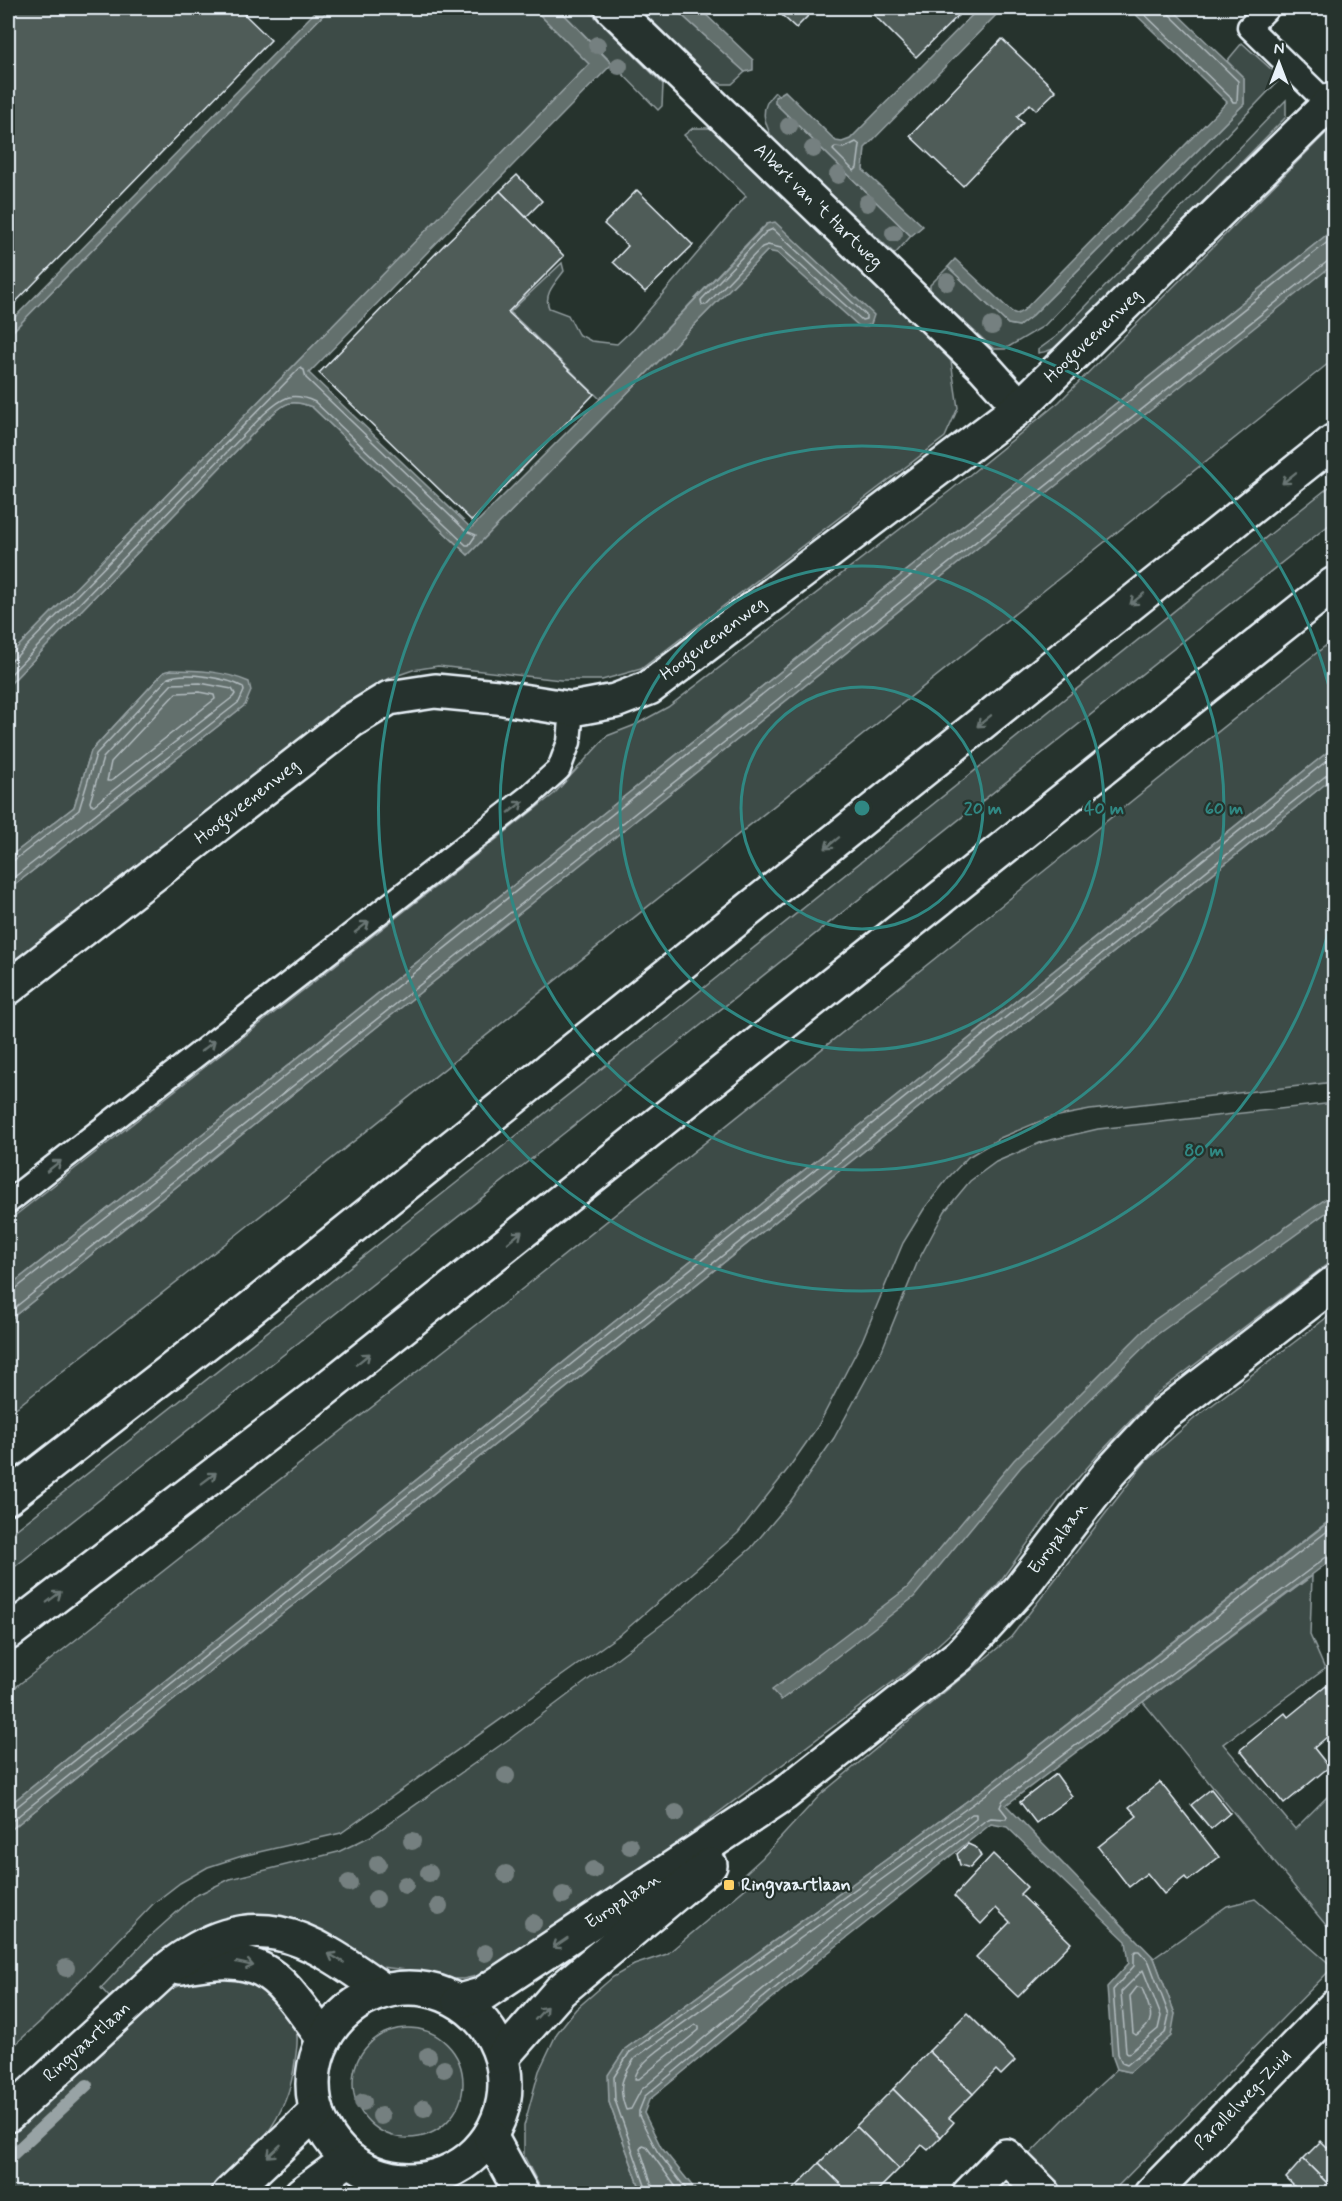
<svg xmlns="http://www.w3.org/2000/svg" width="1342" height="2201" viewBox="0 0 1342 2201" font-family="Mynerve,sans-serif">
	<rect width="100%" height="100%" fill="#26332d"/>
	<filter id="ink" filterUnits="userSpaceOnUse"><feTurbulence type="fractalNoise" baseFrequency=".0167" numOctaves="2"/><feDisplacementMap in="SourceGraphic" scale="12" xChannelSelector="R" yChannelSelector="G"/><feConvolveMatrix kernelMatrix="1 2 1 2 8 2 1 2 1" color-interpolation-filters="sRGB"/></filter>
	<g filter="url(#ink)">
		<g fill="#3e4b47" stroke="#939ea0" stroke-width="1.5">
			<polygon points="330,8 533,8 590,64 8,657 8,336"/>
			<polygon points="558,8 586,8 663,84 662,106 658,110"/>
			<polygon points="637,8 674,8 745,72 732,84 722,84 708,78"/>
			<polygon points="1242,43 1281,78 1044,326 1005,349 994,349 930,291 930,285 948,267 1008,324 1019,326 1032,316 1244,104 1244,78 1227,61"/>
			<path d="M 775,92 L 778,95 L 775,103 L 911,236 L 895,254 L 773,140 C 764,121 758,109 775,92 Z"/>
			<path d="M 1286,100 L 1286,117 L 1073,334 C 1062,345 1053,351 1038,353 L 1038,350 L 1057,336 Z"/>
			<polygon points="1334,125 1334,229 181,1151 8,1287 8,1221 554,794 607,736 635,725 668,707 951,490 1059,402"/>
			<path d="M 693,128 L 712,128 L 946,355 L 951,361 L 958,408 L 945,437 L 641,669 L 602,680 L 561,680 L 438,666 L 413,670 L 390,678 L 356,697 L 8,965 L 8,890 L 245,705 L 171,670 L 164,672 L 91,751 L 74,807 L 8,858 L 8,686 L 268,418 C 285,403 290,398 312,407 L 468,555 L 767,251 L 777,252 L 762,228 L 600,399 L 510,312 L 562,263 L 564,271 C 556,282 543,294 549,308 L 568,315 L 578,334 L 591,341 L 617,344 L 632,330 L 746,196 L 684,135 Z"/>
			<polygon points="1334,263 1334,359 235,1236 8,1414 8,1321"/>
			<polygon points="1334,483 1334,521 696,1029 8,1572 8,1536 681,1006"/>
			<polygon points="1334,639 1334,747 8,1806 8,1693 512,1297"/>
			<polygon points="1334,777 1334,1082 1090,1110 1048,1118 1000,1138 968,1157 948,1178 924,1209 903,1243 862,1341 818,1426 788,1469 738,1533 622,1633 341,1833 242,1856 208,1867 180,1883 154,1903 42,2020 8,2051 8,1832"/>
			<polygon points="1334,1103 1334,1259 1156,1394 1098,1455 1060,1499 998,1584 965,1620 918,1663 638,1873 491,1973 463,1979 452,1979 424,1972 381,1967 361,1956 204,1928 175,1942 111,1999 101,1988 148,1938 195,1896 230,1879 338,1852 371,1836 512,1737 673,1616 751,1548 790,1502 834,1438 882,1350 918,1261 945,1211 970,1181 996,1162 1042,1142 1098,1129"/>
			<polygon points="1334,1312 1334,1517 989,1785 625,2049 609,2102 642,2193 543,2193 524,2156 524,2126 539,2071 557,2033 576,2009 613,1977 634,1965 667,1954 747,1887 738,1880 762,1858 820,1795 1011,1637 1145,1462 1195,1418"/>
			<polygon points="1312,1576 1310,1635 1325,1669 1223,1744 1295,1829 1334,1790 1334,1935 1143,1702"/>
			<polygon points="1255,1899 1333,1967 1111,2193 990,2194 1075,2108 1117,2069 1130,2072 1175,2014 1154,1958 1227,1906"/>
			<path d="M 223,1974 C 237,1978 254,1981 267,1988 C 275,1992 282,2006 287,2013 C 300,2031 298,2041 295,2061 C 288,2122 252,2155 209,2193 L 8,2194 L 8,2130 L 151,1999 C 175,1986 196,1978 223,1974 Z"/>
			<circle cx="408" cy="2083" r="55"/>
			<polygon points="356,2188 380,2193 323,2194"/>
		</g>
		<g fill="#636f6d" stroke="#98a3a5" stroke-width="1.5">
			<polygon points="319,8 330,8 8,336 8,324"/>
			<path d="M 533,8 L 558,8 L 612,64 L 309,373 L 471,528 L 600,399 L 767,224 L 775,222 L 874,315 L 871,324 L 865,327 L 859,326 L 777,253 L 767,251 L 468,555 L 312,407 C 290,398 285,403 268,418 L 8,686 L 8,657 L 589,64 Z"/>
			<polygon points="674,8 699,8 753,60 753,70 745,72"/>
			<polygon points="979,8 1003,8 865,148 863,170 923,226 911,236 775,103 775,97 785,91 836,141 842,142 850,139"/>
			<polygon points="1129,8 1171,8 1244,78 1244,104 1032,316 1019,326 1008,324 948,267 955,259 1012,312 1017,314 1023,311 1227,102"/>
			<polygon points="1334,229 1334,264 8,1321 8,1287 181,1151"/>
			<path d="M 171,670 C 198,670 224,671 249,682 L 251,691 L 245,705 L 8,890 L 8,858 L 74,807 L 91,751 L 164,672 Z"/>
			<polygon points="1334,747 1334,777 8,1832 8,1806"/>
			<polygon points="1334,1193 1334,1207 1155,1336 1021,1467 914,1597 781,1700 772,1690 907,1588 1014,1460 1153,1321"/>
			<polygon points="1334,1518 1334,1558 1006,1805 1154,1958 1175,2014 1171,2036 1130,2072 1117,2069 1112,2055 1107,1987 1129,1963 1126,1941 1007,1827 991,1824 820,1959 649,2100 644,2113 661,2147 698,2193 642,2193 609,2102 608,2075 625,2049 989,1785"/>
		</g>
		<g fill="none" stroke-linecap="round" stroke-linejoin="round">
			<g stroke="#b3bdc0" stroke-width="1.5">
				<polyline points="1138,8 1230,97 1233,102 1237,102 1238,81 1169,14 1167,8"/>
				<polygon points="856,142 860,145 857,168 854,171 833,150 835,147 844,148"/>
				<polygon points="773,229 866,315 866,319 862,320 781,248 768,245 762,247 706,305 702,305 701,300 766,232"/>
				<path d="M 8,661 L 14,659 L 300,368 L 304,370 L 306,378 L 466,531 L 476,535 L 469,545 L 466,545 L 315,402 C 291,391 283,397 264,414 L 8,677"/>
				<polygon points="200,683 232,689 235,694 233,697 94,805 91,805 90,802 103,758 172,684"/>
				<polygon points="199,692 214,695 215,699 111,781 107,781 111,762 176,693"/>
				<path d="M 8,862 L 13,861 L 79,810 L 96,754 L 168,678 C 185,671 227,678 243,687 L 244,691 L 239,702 L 8,882"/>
				<polyline points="8,1291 14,1290 185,1156 1334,237"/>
				<polyline points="8,1313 1328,261 1334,259"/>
				<polyline points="8,1810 14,1809 1334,755"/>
				<path d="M 972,1814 L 976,1814 L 976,1819 L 811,1949 L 641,2090 L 631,2109 L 626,2110 C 617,2086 622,2077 635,2058 Z"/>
				<polyline points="8,1824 1328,774 1334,772"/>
				<polygon points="1136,1951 1139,1951 1149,1962 1169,2015 1165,2033 1127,2065 1122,2063 1118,2054 1113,1990 1134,1966 1134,1953"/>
				<polygon points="1143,1970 1161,2016 1158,2029 1128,2054 1126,2051 1121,1992"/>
				<path d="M 1137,1987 L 1142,1988 C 1150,2010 1159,2021 1136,2035 L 1133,2033 L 1130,1996 Z"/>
				<path d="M 695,2025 L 699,2026 L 699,2030 L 639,2079 L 635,2079 C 636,2061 680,2036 695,2025 Z"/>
				<polyline points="648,2194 615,2100 614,2077 629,2053 992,1790 1334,1526"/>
				<polyline points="655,2194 640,2149 643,2145 646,2146 681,2194"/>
				<polyline points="690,2194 657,2151 639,2116 639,2111 645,2096 816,1954 986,1820 991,1818 1006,1819 1007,1816 1000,1807 1003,1800 1329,1555 1334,1554"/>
			</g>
			<polyline stroke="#98a3a5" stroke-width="12" points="8,2159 87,2085"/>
		</g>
		<g fill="#505c59" stroke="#e8f1f8" stroke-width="1.5">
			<polygon points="8,8 238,8 271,40 8,310"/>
			<polygon points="774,8 816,8 796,28"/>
			<polygon points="867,8 966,8 916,57"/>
			<polygon points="1002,39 1056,91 1036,110 1030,104 1017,117 1023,123 963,186 910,136"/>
			<polygon points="517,175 542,201 526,217 500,191"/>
			<polygon points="637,190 693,245 645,292 613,262 628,246 604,224"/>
			<polygon points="500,191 564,256 508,312 594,394 472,521 319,373 444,245"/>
			<polygon points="1326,1686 1334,1696 1334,1731 1314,1748 1329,1767 1284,1804 1240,1750 1285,1713 1288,1717"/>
			<polygon points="1056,1774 1072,1796 1036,1823 1020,1802"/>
			<polygon points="1160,1782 1219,1857 1188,1881 1185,1877 1164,1894 1147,1873 1129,1887 1098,1847 1137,1816 1129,1807"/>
			<polygon points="1211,1789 1230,1813 1211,1829 1191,1805"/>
			<polygon points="968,1844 977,1848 981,1856 970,1868 960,1865 957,1854"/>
			<polygon points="993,1854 1027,1887 1020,1894 1071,1943 1018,1997 976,1957 1010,1922 996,1908 981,1924 954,1896"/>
			<polygon points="967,2013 1015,2061 1001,2075 996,2070 973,2094 929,2051"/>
			<polygon points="929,2051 973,2094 949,2118 954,2122 941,2137 893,2089"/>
			<polygon points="893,2089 941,2137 928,2150 922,2145 899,2169 856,2126"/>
			<polygon points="856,2126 899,2169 876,2192 877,2194 850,2194 819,2163"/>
			<polygon points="1321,2141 1334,2154 1334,2190 1303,2159"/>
			<polygon points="1303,2159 1334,2190 1334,2194 1302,2194 1286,2178"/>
			<polygon points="819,2163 850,2194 789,2194"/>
		</g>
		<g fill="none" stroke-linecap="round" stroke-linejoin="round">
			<defs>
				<g id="lane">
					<polyline points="1268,8 1249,27 1329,105"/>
					<polyline points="8,1202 528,797 559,769 569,742 572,709"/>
				</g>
				<g id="street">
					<polyline points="612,8 984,367 1020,407"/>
					<polyline points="8,988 351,721 389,698 435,691 497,697 572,709 615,701 649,688 1020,407 1334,99"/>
					<path d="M 181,1967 C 267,1950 276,1975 324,2039"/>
					<path d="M 8,2115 L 167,1969 C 254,1902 305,1934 384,1991"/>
					<polyline points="969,2194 1006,2156 1044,2194"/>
					<polyline points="1151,2194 1334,2007"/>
				</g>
				<g id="secondary">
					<circle cx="409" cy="2084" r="96"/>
					<polyline points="459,2001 481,1995 784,1794 960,1655 1020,1589 1110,1472 1163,1415 1334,1283"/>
					<polyline points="502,2057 560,1991 710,1865"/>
					<polyline points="490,2136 522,2194"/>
					<polyline points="229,2194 317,2111"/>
					<polyline points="301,2194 349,2159"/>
				</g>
				<g id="highway">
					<polyline points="8,1497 250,1309 1334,441"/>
					<polyline points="8,1633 323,1391 1334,584"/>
				</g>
			</defs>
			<use href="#lane" stroke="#e8f1f8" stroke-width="27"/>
			<use href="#street" stroke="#e8f1f8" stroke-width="38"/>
			<use href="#secondary" stroke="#e8f1f8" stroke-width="38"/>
			<use href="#highway" stroke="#e8f1f8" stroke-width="38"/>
			<use href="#lane" stroke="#26332d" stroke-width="22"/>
			<use href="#street" stroke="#26332d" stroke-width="33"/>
			<use href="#secondary" stroke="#26332d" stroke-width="33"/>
			<use href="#highway" stroke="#26332d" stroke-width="33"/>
		</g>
		<g fill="#758080">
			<circle cx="597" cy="45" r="9"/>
			<circle cx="619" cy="66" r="9"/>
			<circle cx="789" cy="126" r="9"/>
			<circle cx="813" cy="149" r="9"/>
			<circle cx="838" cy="175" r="9"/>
			<circle cx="867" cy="203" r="9"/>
			<circle cx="894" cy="233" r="9"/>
			<circle cx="947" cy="282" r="9"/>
			<circle cx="992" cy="326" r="9"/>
			<circle cx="506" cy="1776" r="9"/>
			<circle cx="676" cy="1813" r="9"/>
			<circle cx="412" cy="1841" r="9"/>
			<circle cx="630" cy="1846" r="9"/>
			<circle cx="378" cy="1864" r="9"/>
			<circle cx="593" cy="1870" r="9"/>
			<circle cx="429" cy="1873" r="9"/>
			<circle cx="506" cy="1874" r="9"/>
			<circle cx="349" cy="1883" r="9"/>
			<circle cx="405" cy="1885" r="9"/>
			<circle cx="563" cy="1895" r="9"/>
			<circle cx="376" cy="1899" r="9"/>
			<circle cx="439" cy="1906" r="9"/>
			<circle cx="533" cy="1923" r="9"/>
			<circle cx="485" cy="1953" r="9"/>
			<circle cx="66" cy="1968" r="9"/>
			<circle cx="428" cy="2056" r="9"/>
			<circle cx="444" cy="2069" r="9"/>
			<circle cx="363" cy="2102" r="9"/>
			<circle cx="424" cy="2108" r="9"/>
			<circle cx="381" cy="2116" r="9"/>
		</g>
		<defs><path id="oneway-shaft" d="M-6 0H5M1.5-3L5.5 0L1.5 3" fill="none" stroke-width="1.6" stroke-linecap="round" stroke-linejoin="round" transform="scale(1.5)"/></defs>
		<g stroke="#6a7674">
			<use href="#oneway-shaft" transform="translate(1289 478) rotate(141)"/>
			<use href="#oneway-shaft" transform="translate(1137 599) rotate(141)"/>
			<use href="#oneway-shaft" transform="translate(984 721) rotate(141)"/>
			<use href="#oneway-shaft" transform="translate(516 807) rotate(-38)"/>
			<use href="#oneway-shaft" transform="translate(832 843) rotate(141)"/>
			<use href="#oneway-shaft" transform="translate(362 927) rotate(-38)"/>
			<use href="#oneway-shaft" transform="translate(208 1046) rotate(-38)"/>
			<use href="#oneway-shaft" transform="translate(54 1166) rotate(-38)"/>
			<use href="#oneway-shaft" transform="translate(515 1237) rotate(-39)"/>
			<use href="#oneway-shaft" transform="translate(363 1359) rotate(-39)"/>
			<use href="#oneway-shaft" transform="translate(209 1478) rotate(-37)"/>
			<use href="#oneway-shaft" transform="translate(54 1597) rotate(-37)"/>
			<use href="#oneway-shaft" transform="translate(560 1943) rotate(146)"/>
			<use href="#oneway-shaft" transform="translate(336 1958) rotate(-150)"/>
			<use href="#oneway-shaft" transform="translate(245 1964) rotate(12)"/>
			<use href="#oneway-shaft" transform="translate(541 2013) rotate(-48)"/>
			<use href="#oneway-shaft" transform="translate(274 2151) rotate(137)"/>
		</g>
	</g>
	<g fill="none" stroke="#308883" stroke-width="3">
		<circle cx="862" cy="808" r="121"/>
		<circle cx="862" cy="808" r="242"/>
		<circle cx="862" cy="808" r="362"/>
		<path d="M1334 908A483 483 0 1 1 1334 708"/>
	</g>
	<rect fill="#ffd166" stroke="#26332d" stroke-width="2" x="723" y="1879" width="12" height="12" rx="3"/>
	<g text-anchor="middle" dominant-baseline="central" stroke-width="4.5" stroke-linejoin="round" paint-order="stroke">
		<g font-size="18" fill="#e8f1f8" stroke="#26332d">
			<text transform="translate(818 206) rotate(44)">Albert van 't Hartweg</text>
			<text transform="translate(1093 336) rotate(-44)">Hoogeveenenweg</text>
			<text transform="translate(713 639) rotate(-37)">Hoogeveenenweg</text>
			<text transform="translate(247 802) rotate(-38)">Hoogeveenenweg</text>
			<text transform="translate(1058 1538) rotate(-53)">Europalaan</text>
			<text transform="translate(623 1901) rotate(-34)">Europalaan</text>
			<text transform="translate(87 2042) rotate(-42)">Ringvaartlaan</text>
			<text transform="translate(1243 2100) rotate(-46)">Parallelweg-Zuid</text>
		</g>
		<g font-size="18" font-weight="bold" fill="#e8f1f8" stroke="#26332d" text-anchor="start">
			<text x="741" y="1885">Ringvaartlaan</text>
		</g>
	</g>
	<circle cx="862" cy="808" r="9" fill="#308883" stroke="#26332d" stroke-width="3"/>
	<g font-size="18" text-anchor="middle" font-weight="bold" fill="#308883" stroke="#26332d" stroke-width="4.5" stroke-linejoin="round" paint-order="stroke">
		<text x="983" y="814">20 m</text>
		<text x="1104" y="814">40 m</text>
		<text x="1224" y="814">60 m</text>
		<text x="1204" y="1156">80 m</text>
	</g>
	<rect width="1342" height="2201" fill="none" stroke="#26332d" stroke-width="30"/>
	<rect x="15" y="15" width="1312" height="2171" fill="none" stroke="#e8f1f8" stroke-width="2" filter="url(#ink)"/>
	<g transform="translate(1279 63)" stroke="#26332d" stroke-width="4.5" paint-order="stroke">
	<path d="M0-4.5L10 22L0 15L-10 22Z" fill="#e8f1f8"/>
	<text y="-9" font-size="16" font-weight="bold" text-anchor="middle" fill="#e8f1f8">N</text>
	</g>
</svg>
